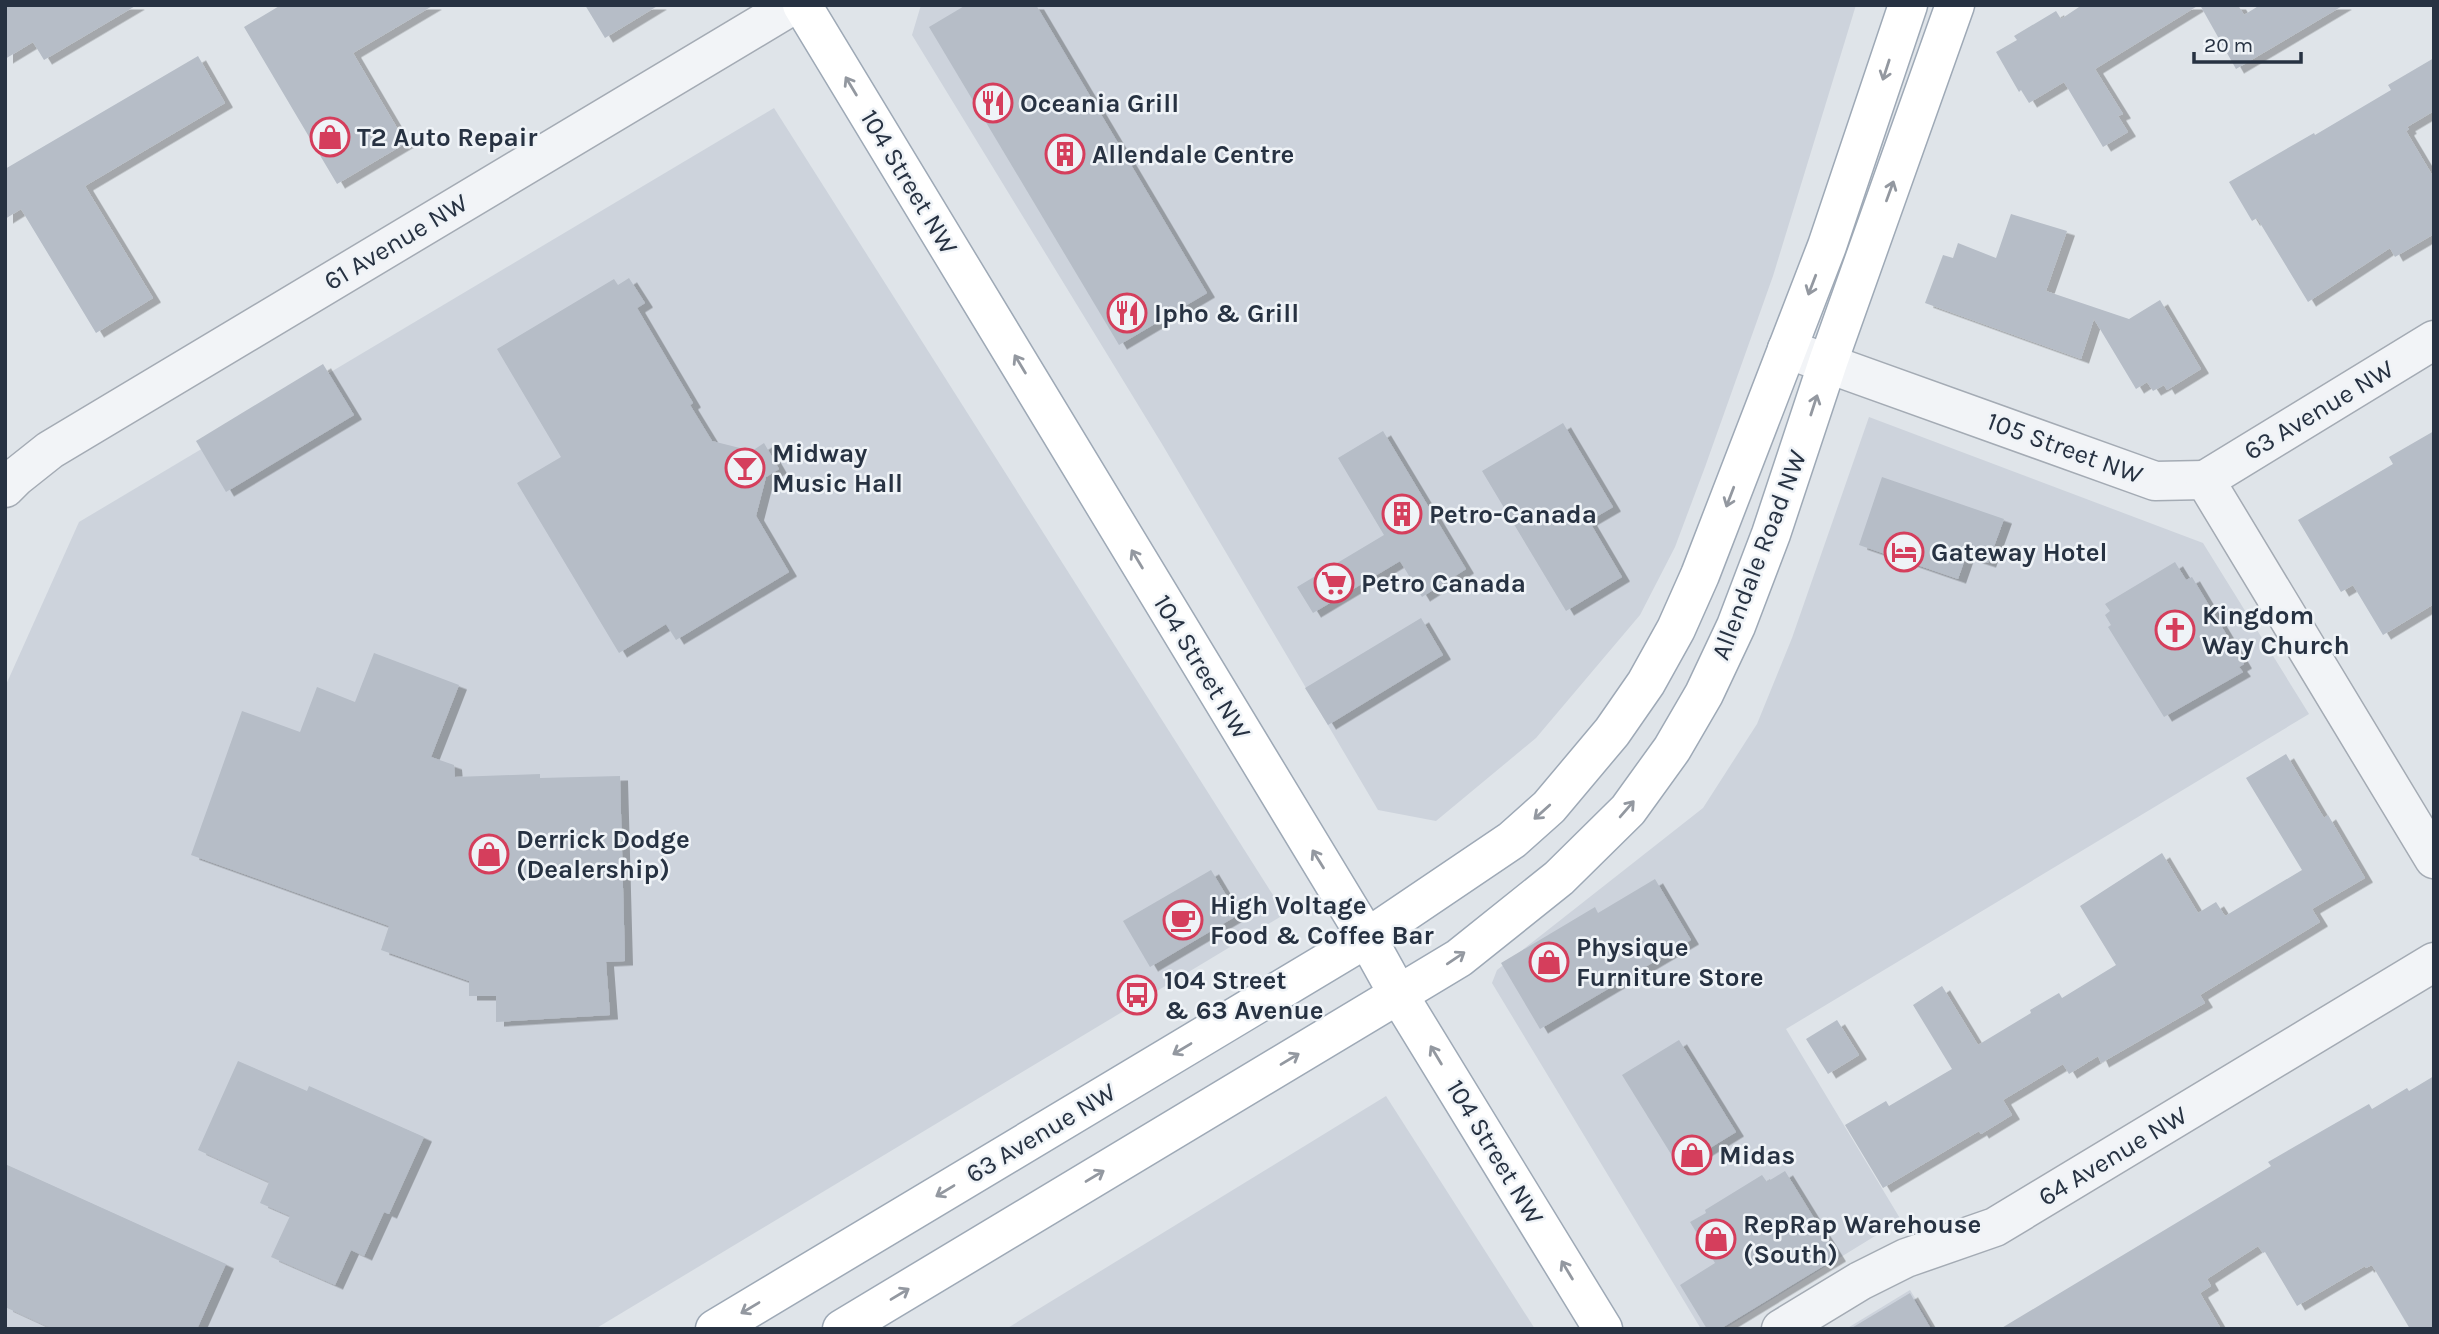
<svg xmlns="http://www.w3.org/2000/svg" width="2439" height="1334" viewBox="0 0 2439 1334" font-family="Karla,sans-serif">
	<defs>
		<filter id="shadow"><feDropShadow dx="8" dy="4.5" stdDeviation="0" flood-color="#0004"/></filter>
	</defs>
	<rect width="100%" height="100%" fill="#dfe4e9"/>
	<g fill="#cdd3dc">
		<polygon points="921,5 1856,5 1773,276 1705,467 1675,547 1640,615 1536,738 1436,821 1378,810 1162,444 912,35"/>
		<polygon points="774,108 1285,914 595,1329 5,1329 5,687 79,522"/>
		<polygon points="1869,417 2203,543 2309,714 1786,1029 1901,1220 1724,1329 1701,1329 1492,983 1497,970 1703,808 1757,724 1792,638"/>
		<polygon points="1386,1096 1535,1329 1006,1329"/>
		<polygon points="1910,1290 1934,1329 1846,1329"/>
	</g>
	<g fill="#b6bdc7" filter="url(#shadow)">
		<polygon points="5,5 137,5 44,60 33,42 5,59"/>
		<polygon points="281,5 434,5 353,53 406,143 337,184 244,27"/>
		<polygon points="585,5 659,5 605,38"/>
		<polygon points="966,5 1036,5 1207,293 1119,345 929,27"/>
		<polygon points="2082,5 2199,5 2095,69 2123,114 2118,116 2128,132 2103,147 2064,82 2029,103 2021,90 2019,92 1996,52 2017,40 2014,36 2056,11 2061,19"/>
		<polygon points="2200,5 2238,5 2244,15 2260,5 2344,5 2236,69"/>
		<polygon points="198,56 225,103 85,186 153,298 96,333 21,209 5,219 5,169"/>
		<polygon points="2434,58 2434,111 2407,127 2409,129 2406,131 2434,178 2434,234 2395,257 2390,248 2308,302 2257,218 2252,221 2229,182 2314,133 2315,135 2391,90 2388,85"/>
		<polygon points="2011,214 2067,231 2046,291 2129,319 2160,300 2201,369 2167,390 2164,385 2153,391 2147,382 2136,389 2094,319 2081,359 1925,303 1943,255 1953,258 1958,243 1996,258"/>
		<polygon points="629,278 645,303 637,308 693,403 690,405 712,441 752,451 764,443 779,469 766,477 756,516 789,572 676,640 666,624 619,653 517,483 561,457 497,349 614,279 618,285"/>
		<polygon points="323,364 354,415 226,492 196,441"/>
		<polygon points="1563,423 1613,507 1589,521 1622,577 1566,611 1482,471"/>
		<polygon points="1383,431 1466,569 1422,597 1400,561 1313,613 1297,587 1384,535 1338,458"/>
		<polygon points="2434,431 2434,604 2383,635 2353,585 2341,592 2298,520 2393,464 2389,457"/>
		<polygon points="1882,477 2004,519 1988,563 1966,556 1958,579 1859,545"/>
		<polygon points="2175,562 2186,580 2192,577 2244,664 2239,667 2243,672 2164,717 2108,627 2111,625 2105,615 2110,611 2105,604"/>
		<polygon points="1421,618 1443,655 1328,725 1305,688"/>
		<polygon points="374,653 459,685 431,757 454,765 455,777 540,774 540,778 620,776 625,961 606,962 610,1015 496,1022 496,996 469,996 469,981 381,950 389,926 191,855 242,711 300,732 317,687 355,702"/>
		<polygon points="2286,754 2324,818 2328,815 2365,878 2312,909 2320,922 2200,995 2205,1003 2101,1063 2098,1056 2069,1074 2063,1064 2003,1100 2012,1115 1981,1134 1979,1131 1883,1188 1845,1125 1886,1101 1889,1106 1952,1069 1913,1005 1942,986 1978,1045 2031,1013 2030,1010 2059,993 2062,998 2116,965 2080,906 2162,853 2198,913 2216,902 2225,916 2302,870 2246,778"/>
		<polygon points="1211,870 1238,915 1150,967 1123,921"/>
		<polygon points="1655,879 1691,940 1540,1029 1501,963 1595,907 1598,913"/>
		<polygon points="1837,1020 1859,1055 1828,1074 1806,1039"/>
		<polygon points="1679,1040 1736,1132 1679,1167 1622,1075"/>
		<polygon points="238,1061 307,1091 309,1086 424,1137 389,1214 384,1212 364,1256 351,1250 335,1285 271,1257 290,1216 260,1203 269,1182 198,1150"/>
		<polygon points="2434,1076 2434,1329 2410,1329 2372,1265 2366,1268 2365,1266 2297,1306 2265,1252 2263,1253 2258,1246 2207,1279 2211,1286 2200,1293 2221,1329 2000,1329 2271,1166 2268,1162 2341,1120 2369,1104 2372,1109 2407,1088 2409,1091"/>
		<polygon points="5,1164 226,1264 197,1329 53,1329 5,1307"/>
		<polygon points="1785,1171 1838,1257 1720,1329 1707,1329 1680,1285 1715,1263 1690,1222 1706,1213 1705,1210 1762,1175 1767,1182"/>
		<polygon points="1910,1293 1931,1329 1850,1329"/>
	</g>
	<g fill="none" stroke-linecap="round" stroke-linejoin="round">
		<defs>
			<g id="minor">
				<polyline points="1787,349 2155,481 2205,480 2434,859"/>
				<polyline points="2205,480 2434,340"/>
				<polyline points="5,488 16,477 50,450 793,5"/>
				<polyline points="1781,1329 1860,1281 1906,1258 1995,1227 2434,962"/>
			</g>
			<g id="major">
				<polyline points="802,5 1367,938 1398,994 1603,1329"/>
				<polyline points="715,1329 1367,938 1512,840 1549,807 1612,732 1646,683 1676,629 1700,575 1827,246 1908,5"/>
				<polyline points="842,1329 1459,958 1559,878 1628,810 1672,749 1704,694 1736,626 1771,534 1828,362 1955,5"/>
			</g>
		</defs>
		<use href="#minor" stroke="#a4abb4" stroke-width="41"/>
		<use href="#major" stroke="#9ea9b6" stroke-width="41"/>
		<use href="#minor" stroke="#f2f4f7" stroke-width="38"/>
		<use href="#major" stroke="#fff" stroke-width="38"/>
	</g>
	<defs><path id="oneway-shaft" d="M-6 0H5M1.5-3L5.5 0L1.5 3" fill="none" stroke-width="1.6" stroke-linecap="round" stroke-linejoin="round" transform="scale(1.75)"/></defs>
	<g stroke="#9398a0">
		<use href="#oneway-shaft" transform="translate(1886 70) rotate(108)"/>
		<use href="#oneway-shaft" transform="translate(851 86) rotate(-121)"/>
		<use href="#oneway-shaft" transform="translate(1890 191) rotate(-70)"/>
		<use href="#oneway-shaft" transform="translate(1812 285) rotate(111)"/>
		<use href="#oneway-shaft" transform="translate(1020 364) rotate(-121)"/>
		<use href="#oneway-shaft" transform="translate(1814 405) rotate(-72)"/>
		<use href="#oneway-shaft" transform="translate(1730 497) rotate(111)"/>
		<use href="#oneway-shaft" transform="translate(1137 559) rotate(-121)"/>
		<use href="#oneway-shaft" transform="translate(1627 809) rotate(-49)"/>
		<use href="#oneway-shaft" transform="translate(1542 812) rotate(138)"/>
		<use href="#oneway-shaft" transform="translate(1318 859) rotate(-122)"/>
		<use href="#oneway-shaft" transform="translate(1456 958) rotate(-34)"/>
		<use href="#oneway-shaft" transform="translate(1182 1049) rotate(149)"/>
		<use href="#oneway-shaft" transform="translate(1436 1055) rotate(-121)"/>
		<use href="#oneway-shaft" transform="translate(1290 1059) rotate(-31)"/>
		<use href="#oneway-shaft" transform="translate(1095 1176) rotate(-31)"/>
		<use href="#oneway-shaft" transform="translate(945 1191) rotate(149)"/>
		<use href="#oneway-shaft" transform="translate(1567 1270) rotate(-121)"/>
		<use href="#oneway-shaft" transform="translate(900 1294) rotate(-31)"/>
		<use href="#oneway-shaft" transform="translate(750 1308) rotate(149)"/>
	</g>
	<defs>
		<symbol id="restaurant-ring" viewBox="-11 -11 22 22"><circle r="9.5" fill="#eff3f7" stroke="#d53e5c" stroke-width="1.5"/><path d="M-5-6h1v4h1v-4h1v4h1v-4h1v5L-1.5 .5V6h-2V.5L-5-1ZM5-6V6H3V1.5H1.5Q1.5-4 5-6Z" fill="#d53e5c"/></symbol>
		<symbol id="shop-ring" viewBox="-11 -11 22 22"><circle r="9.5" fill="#eff3f7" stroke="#d53e5c" stroke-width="1.5"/><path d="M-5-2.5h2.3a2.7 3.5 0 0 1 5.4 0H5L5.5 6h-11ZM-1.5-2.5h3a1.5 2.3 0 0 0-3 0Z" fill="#d53e5c"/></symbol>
		<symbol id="building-ring" viewBox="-11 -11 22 22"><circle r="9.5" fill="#eff3f7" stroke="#d53e5c" stroke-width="1.5"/><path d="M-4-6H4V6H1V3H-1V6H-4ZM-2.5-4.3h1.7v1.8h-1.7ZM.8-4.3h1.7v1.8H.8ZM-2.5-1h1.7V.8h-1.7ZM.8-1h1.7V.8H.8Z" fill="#d53e5c"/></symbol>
		<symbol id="bar-ring" viewBox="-11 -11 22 22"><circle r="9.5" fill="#eff3f7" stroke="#d53e5c" stroke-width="1.5"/><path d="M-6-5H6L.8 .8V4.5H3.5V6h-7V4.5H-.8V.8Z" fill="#d53e5c"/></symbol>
		<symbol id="hotel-ring" viewBox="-11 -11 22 22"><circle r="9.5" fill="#eff3f7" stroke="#d53e5c" stroke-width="1.5"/><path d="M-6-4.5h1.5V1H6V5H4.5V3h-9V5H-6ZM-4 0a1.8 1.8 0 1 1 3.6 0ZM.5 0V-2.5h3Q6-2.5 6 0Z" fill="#d53e5c"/></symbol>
		<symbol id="supermarket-ring" viewBox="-11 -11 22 22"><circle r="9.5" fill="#eff3f7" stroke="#d53e5c" stroke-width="1.5"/><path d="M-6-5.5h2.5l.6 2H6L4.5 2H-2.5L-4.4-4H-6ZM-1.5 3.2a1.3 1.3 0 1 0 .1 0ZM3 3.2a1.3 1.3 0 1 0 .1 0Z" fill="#d53e5c"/></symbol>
		<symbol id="church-ring" viewBox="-11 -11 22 22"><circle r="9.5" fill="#eff3f7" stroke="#d53e5c" stroke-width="1.5"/><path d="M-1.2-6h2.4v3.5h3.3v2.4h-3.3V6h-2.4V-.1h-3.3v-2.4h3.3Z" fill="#d53e5c"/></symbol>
		<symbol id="cafe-ring" viewBox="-11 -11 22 22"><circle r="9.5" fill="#eff3f7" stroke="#d53e5c" stroke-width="1.5"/><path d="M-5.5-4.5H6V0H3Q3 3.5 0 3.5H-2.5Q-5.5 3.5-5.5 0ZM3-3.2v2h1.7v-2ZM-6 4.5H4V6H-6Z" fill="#d53e5c"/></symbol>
		<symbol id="bus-ring" viewBox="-11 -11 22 22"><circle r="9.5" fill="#eff3f7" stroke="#d53e5c" stroke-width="1.5"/><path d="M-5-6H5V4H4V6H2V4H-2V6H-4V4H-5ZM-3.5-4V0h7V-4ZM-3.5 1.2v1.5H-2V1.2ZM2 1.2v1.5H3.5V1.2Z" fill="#d53e5c"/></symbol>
	</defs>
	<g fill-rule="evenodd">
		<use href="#restaurant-ring" x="971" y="81" width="44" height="44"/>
		<use href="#shop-ring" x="308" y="115" width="44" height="44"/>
		<use href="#building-ring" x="1043" y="132" width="44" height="44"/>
		<use href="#restaurant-ring" x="1105" y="291" width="44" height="44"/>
		<use href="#bar-ring" x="723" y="446" width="44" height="44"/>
		<use href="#building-ring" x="1380" y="492" width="44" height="44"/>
		<use href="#hotel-ring" x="1882" y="530" width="44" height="44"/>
		<use href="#supermarket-ring" x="1312" y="561" width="44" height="44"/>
		<use href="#church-ring" x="2153" y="608" width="44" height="44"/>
		<use href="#shop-ring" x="467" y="832" width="44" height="44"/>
		<use href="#cafe-ring" x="1161" y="898" width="44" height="44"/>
		<use href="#shop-ring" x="1527" y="940" width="44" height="44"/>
		<use href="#bus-ring" x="1115" y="973" width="44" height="44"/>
		<use href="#shop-ring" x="1670" y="1133" width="44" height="44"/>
		<use href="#shop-ring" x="1694" y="1217" width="44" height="44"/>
	</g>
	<g text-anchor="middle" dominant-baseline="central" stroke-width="5" stroke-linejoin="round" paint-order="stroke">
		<g font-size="26" font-weight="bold" fill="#273242" stroke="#eff3f7" text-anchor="start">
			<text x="1020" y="103">Oceania Grill</text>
			<text x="357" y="137">T2 Auto Repair</text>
			<text x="1092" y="154">Allendale Centre</text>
			<text x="1154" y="313">Ipho &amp; Grill</text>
			<text x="772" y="453">Midway<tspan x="772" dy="30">Music Hall</tspan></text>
			<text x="1429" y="514">Petro-Canada</text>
			<text x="1931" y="552">Gateway Hotel</text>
			<text x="1361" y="583">Petro Canada</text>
			<text x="2202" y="615">Kingdom<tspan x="2202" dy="30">Way Church</tspan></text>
			<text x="516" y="839">Derrick Dodge<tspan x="516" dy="30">(Dealership)</tspan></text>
			<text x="1210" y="905">High Voltage<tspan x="1210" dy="30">Food &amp; Coffee Bar</tspan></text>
			<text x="1576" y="947">Physique<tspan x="1576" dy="30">Furniture Store</tspan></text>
			<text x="1164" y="980">104 Street<tspan x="1164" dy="30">&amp; 63 Avenue</tspan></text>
			<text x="1719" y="1155">Midas</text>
			<text x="1743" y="1224">RepRap Warehouse<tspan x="1743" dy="30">(South)</tspan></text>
		</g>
		<g font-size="26" fill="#273242" stroke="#eff3f7">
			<text transform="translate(909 182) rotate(59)">104 Street NW</text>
			<text transform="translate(396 242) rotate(-31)">61 Avenue NW</text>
			<text transform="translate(2319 410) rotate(-31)">63 Avenue NW</text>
			<text transform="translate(2065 448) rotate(20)">105 Street NW</text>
			<text transform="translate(1759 555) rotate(-69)">Allendale Road NW</text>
			<text transform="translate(1202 667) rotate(59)">104 Street NW</text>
			<text transform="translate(1041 1133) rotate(-31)">63 Avenue NW</text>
			<text transform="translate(1495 1152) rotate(59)">104 Street NW</text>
			<text transform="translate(2113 1156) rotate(-31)">64 Avenue NW</text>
		</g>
	</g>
	<rect width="2439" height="1334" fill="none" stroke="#273242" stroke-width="14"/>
	<path d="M2194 52v10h107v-10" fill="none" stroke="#273242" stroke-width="3.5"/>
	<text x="2204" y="52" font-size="21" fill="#273242" stroke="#eff3f7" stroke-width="5" paint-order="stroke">20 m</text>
</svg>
